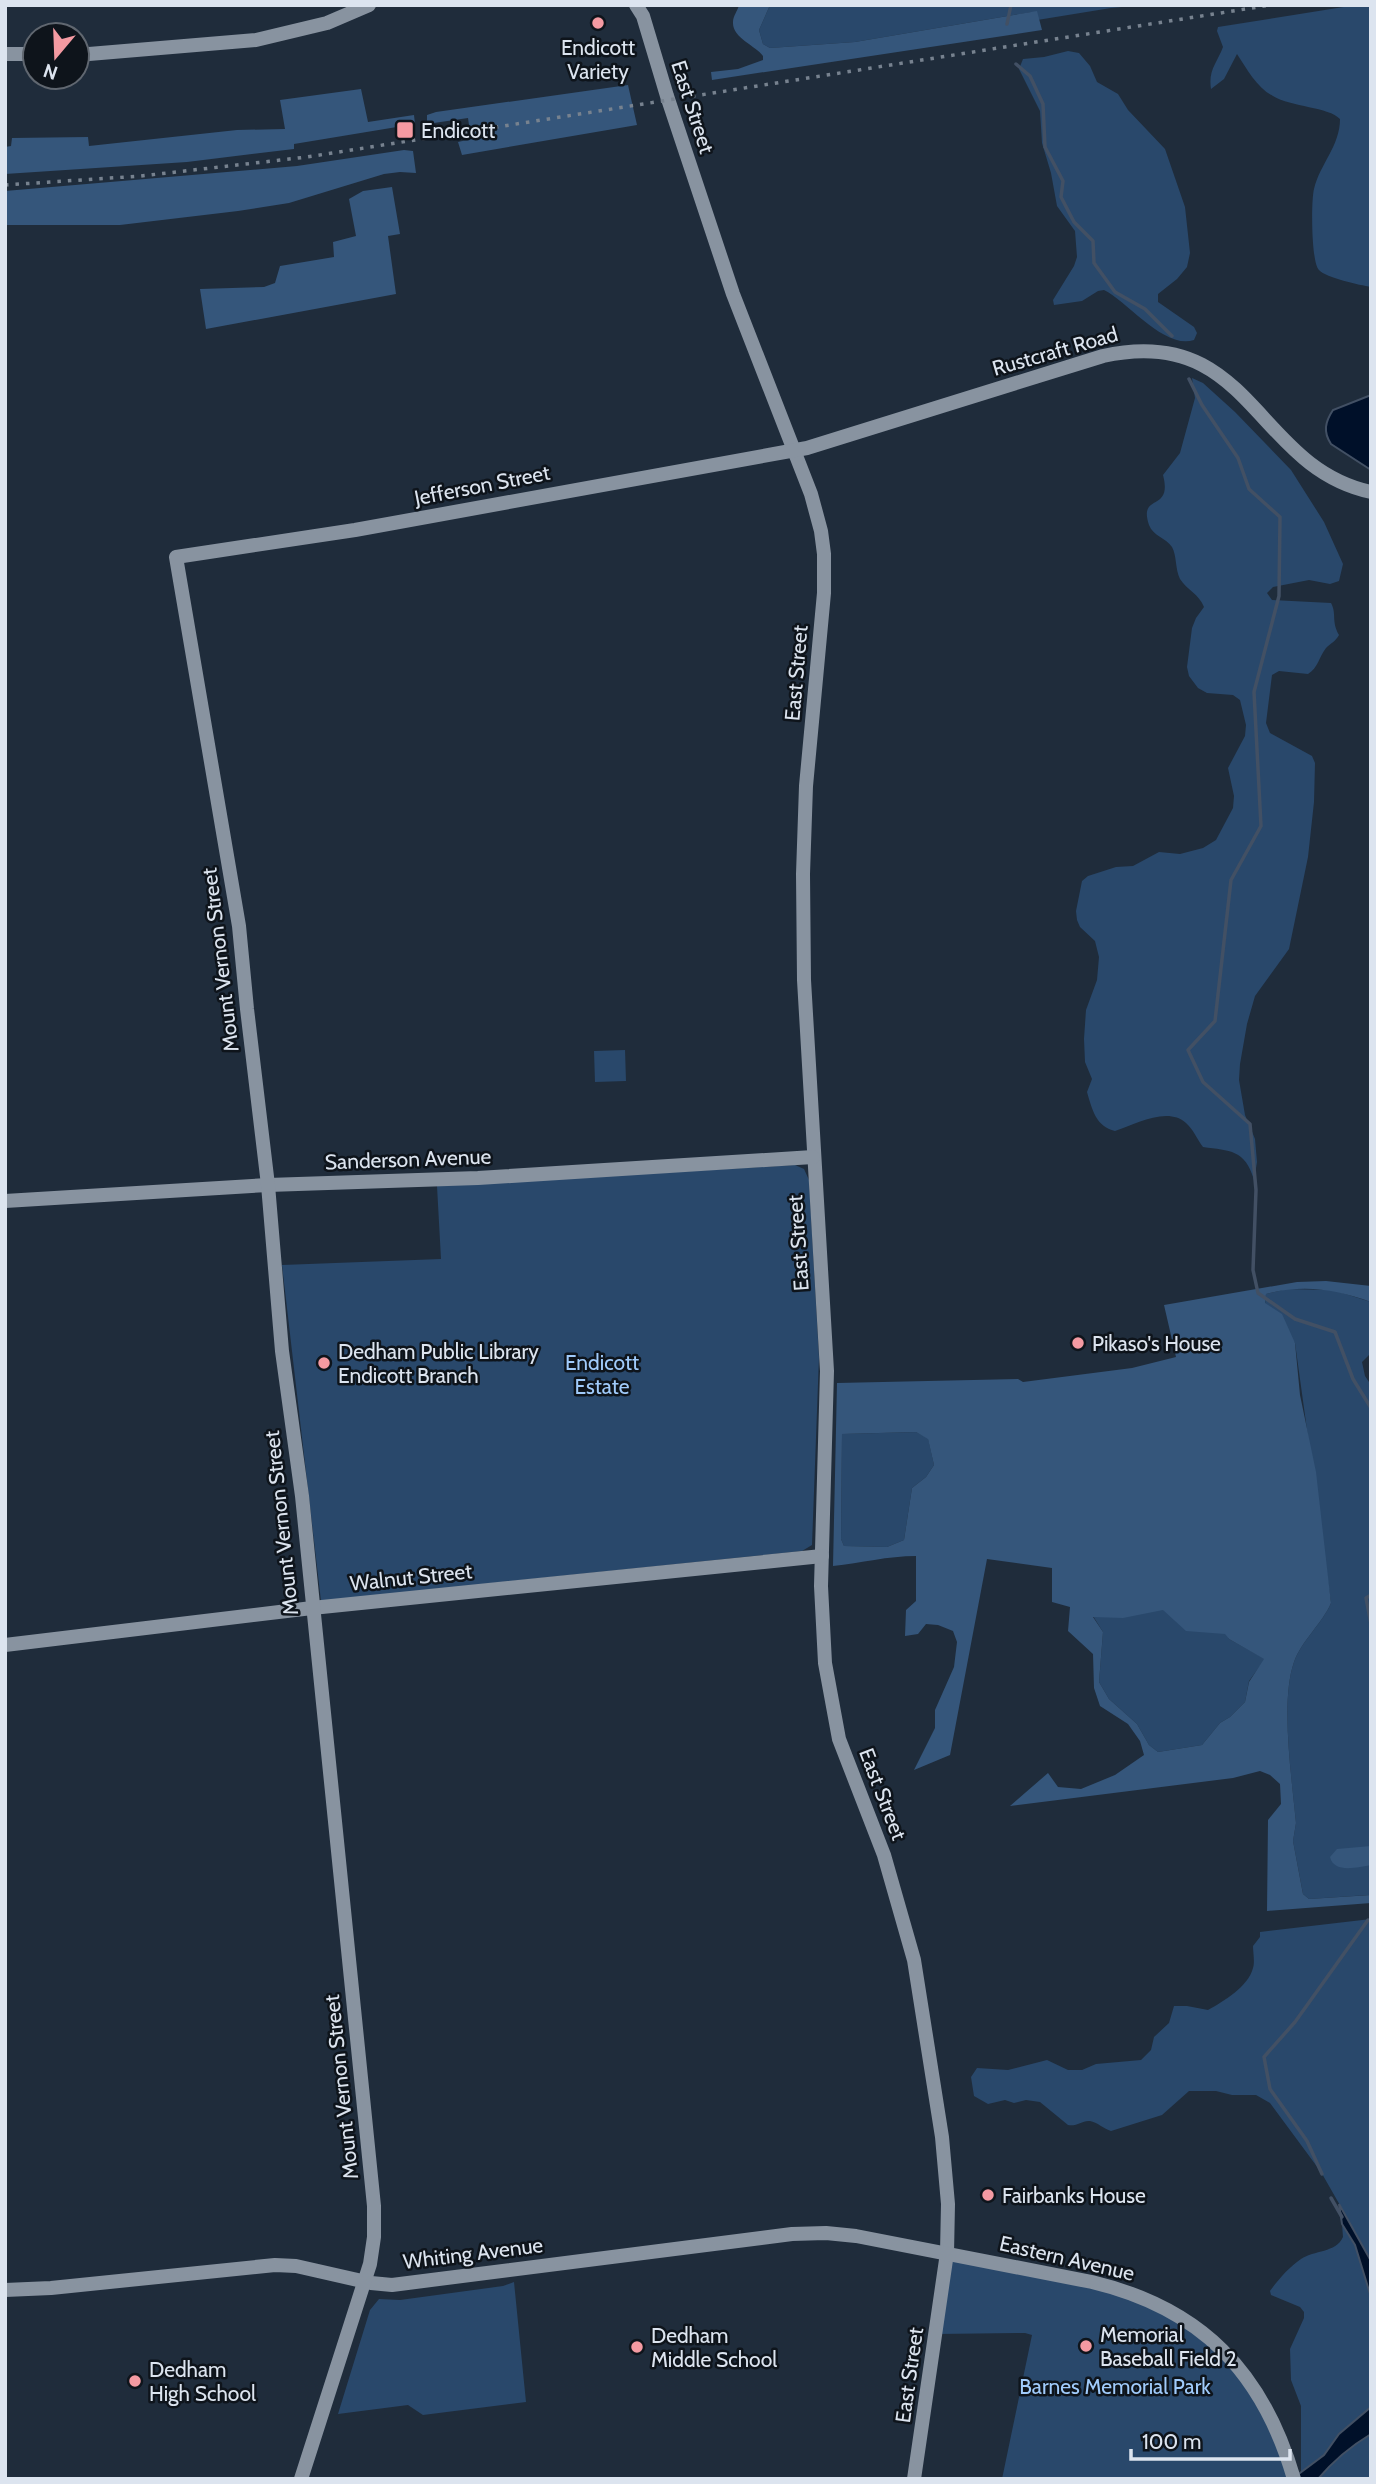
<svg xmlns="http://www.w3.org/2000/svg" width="1376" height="2484" viewBox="0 0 1376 2484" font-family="Cabin,sans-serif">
	<rect width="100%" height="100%" fill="#1f2c3b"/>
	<g fill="#29486b">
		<polygon points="770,5 1144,5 1111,8 1025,22 1032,12 855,42 770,48 763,44 759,30"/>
		<path d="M 1356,5 L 1371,5 L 1371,287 C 1360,285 1326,278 1319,270 C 1311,262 1311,201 1314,189 C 1320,164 1340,146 1340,119 C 1329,107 1291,107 1273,96 C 1257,88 1247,69 1237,54 L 1224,79 L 1211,89 C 1208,70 1217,63 1223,47 L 1217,31 L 1218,27 Z"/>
		<path d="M 1068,51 L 1079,53 L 1090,66 L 1097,82 L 1118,94 L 1128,110 L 1165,149 L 1185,207 L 1190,253 L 1187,267 L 1177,279 L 1158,294 L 1158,302 L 1194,327 L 1197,333 L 1194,340 C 1165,350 1128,302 1104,290 L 1098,291 L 1082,301 L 1054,305 L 1053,300 L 1074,266 L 1077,257 L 1075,231 L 1057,206 L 1051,173 L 1042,143 L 1040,111 L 1019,69 L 1023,59 L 1044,57 Z"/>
		<path d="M 1192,378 L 1203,383 L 1235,412 L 1291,470 L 1324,522 L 1343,564 L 1339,581 L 1330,584 L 1309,580 L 1273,587 L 1267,593 L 1272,600 L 1331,603 C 1337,614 1331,621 1339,635 C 1336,641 1331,643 1326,648 C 1319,657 1318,668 1308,674 L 1279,671 L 1272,675 L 1266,723 L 1270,733 L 1312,756 L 1315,763 L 1314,802 L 1308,857 L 1289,949 L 1255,996 L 1247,1024 L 1240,1064 L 1239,1080 L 1245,1115 L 1255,1139 L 1257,1162 L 1254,1180 C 1245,1149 1230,1151 1203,1147 C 1197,1139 1193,1129 1186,1123 C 1168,1106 1135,1124 1115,1131 C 1096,1127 1092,1109 1087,1092 L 1092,1079 L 1085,1062 L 1084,1039 L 1086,1010 L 1097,980 L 1099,957 L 1095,941 L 1080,927 L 1077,920 L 1076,911 L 1082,881 L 1088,876 L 1116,867 L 1133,866 L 1159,852 L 1180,854 L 1203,848 L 1216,840 L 1233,808 L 1234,796 L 1228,768 L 1245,736 L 1246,725 L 1240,700 L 1233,695 L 1207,693 L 1198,688 L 1189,676 L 1187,667 L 1192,628 L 1196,618 L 1204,607 C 1199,594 1187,590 1180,579 C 1175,569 1177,556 1172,547 C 1166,538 1153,536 1149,525 C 1138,492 1173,513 1163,475 L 1180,453 L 1195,398 Z"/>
		<polygon points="625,1050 626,1081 595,1082 594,1051"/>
		<polygon points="795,1165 804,1169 809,1180 819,1357 812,1545 802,1551 783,1553 321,1601 282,1265 441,1259 437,1186"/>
		<path d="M 1287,1289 L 1333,1290 L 1371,1302 L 1371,1356 L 1369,1355 L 1362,1362 L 1365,1376 L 1371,1385 L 1369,1895 L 1309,1899 L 1303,1894 L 1293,1841 L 1296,1823 C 1292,1780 1280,1702 1294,1662 C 1302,1640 1322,1624 1331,1603 L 1295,1343 L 1265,1304 L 1266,1294 Z"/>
		<polygon points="916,1432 928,1438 934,1465 926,1477 912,1488 904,1540 887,1547 844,1546 841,1539 842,1434"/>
		<polygon points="1168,1540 1229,1639 1265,1659 1249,1681 1245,1702 1230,1717 1220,1723 1202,1745 1158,1752 1149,1745 1137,1724 1109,1699 1099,1682 1103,1632 1093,1616"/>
		<path d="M 1371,1919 L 1371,2265 L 1349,2221 L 1321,2172 L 1270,2103 L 1256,2095 L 1232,2095 L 1216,2091 L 1189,2091 L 1162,2115 L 1111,2131 C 1104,2129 1097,2122 1090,2121 C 1082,2120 1077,2127 1068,2125 L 1040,2102 L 1026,2100 L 1014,2103 L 1005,2100 L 988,2104 L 974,2096 L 971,2077 L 977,2068 L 1008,2070 L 1047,2060 L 1068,2070 L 1082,2070 L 1096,2064 L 1141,2060 L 1151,2050 L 1154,2037 L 1169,2023 L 1174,2006 L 1187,2006 L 1208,2010 C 1224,2001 1248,1987 1253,1968 C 1255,1962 1253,1952 1253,1946 L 1260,1937 L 1260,1932 Z"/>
		<path d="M 1342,2224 L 1355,2245 L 1371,2297 L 1371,2407 L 1339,2434 L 1324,2455 L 1301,2473 L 1301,2406 L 1291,2380 L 1290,2349 L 1304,2318 L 1304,2312 L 1300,2307 L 1271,2295 L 1270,2291 C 1278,2280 1289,2267 1301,2259 C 1314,2250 1336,2253 1343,2237 Z"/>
		<polygon points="947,2253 1147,2299 1241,2370 1292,2479 1002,2479 1032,2335 1025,2333 936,2334"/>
		<polygon points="514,2282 526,2402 423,2415 408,2405 338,2414 370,2310 379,2299 400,2300 503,2286"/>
		<path d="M 1371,2434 L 1371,2479 L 1318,2479 C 1333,2461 1351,2446 1371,2434 Z"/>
	</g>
	<g fill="#35567b" fill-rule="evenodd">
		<path d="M 739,5 L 770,5 L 759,30 L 763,44 L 770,48 L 855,42 L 1037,11 L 1042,30 L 712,80 L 711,72 L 738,69 L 763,60 L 763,56 C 755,45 732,38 733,22 C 733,16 738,10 739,5 Z"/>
		<polygon points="628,85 637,125 462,155 458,142 471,139 468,118 427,124 427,115 436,112"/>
		<polygon points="361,89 368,122 414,115 415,124 294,144 294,149 187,162 5,174 5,147 11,146 12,138 88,137 89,146 237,130 285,129 280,100"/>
		<polygon points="404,150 413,151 416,173 400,172 384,174 289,203 238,211 120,225 5,225 5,191 297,166"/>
		<polygon points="392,187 400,234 388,236 396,294 206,329 200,289 264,287 275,283 280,266 334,257 333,242 356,236 349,199 363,191"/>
		<path d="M 1326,1281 L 1371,1286 L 1371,1302 C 1335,1289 1303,1284 1266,1294 L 1265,1303 L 1282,1314 L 1295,1343 L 1300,1395 L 1316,1472 L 1331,1603 C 1322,1624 1302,1640 1294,1662 C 1280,1702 1292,1779 1296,1823 L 1293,1841 L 1302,1889 L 1303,1894 L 1309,1899 L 1371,1895 L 1371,1903 L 1267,1911 L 1268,1820 L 1281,1804 L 1280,1784 L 1270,1775 L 1260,1771 L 1233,1778 L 1010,1806 L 1048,1773 L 1058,1787 L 1081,1789 L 1115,1775 L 1144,1755 L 1140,1741 L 1128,1724 L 1100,1706 L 1094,1688 L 1093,1654 L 1068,1631 L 1070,1607 L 1052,1602 L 1052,1568 L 987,1559 L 950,1755 L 914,1770 L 935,1728 L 935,1710 L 954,1667 L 957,1642 L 953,1631 L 938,1625 L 926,1624 L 918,1634 L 905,1636 L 906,1610 L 916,1601 L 916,1556 C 888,1556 861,1563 833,1566 L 837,1383 L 1018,1379 L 1023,1382 L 1132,1368 L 1176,1357 L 1164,1305 L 1297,1282 ZM 916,1432 L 928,1439 L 934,1465 L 926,1477 L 912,1488 L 904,1540 L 887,1547 L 844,1546 L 841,1539 L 842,1434 ZM 1163,1610 L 1186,1631 L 1225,1634 L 1229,1639 L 1264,1659 L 1249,1682 L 1245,1702 L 1230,1717 L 1220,1723 L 1202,1745 L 1158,1752 L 1149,1745 L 1137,1724 L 1109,1699 L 1099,1682 L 1103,1632 L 1093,1617 L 1123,1618 Z"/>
		<path d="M 1371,1846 L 1371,1865 C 1358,1867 1334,1874 1330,1857 L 1337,1849 Z"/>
	</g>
	<g fill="#001029" stroke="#425064" stroke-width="2">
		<path d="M 1371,395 L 1371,470 L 1331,444 C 1323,432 1325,422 1333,410 Z"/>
		<polygon points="1339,2204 1371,2261 1371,2297 1355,2245 1342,2224"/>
		<path d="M 1371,2407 L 1371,2434 C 1351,2446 1333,2461 1318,2479 L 1292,2479 L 1324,2455 L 1339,2434 Z"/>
	</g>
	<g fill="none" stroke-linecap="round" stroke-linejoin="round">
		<g stroke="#425064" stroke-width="3.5">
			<polyline points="1007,24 1011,5"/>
			<polyline points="1016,64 1030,76 1043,104 1045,147 1063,181 1061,197 1074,222 1093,241 1094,263 1115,292 1145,309 1172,336"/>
			<polyline points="1189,379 1202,405 1238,458 1249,489 1280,517 1279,596 1254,692 1261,826 1231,880 1215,1021 1188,1050 1203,1082 1250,1124 1256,1190 1253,1270 1258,1293 1295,1319 1335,1332 1353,1379 1371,1408"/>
			<polyline points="1371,1595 1366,1598 1371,1624"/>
			<polyline points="1322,2174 1307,2141 1270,2089 1264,2057 1295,2022 1368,1920"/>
			<polyline points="1331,2198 1342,2217"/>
		</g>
		<g stroke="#8893a0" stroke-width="14">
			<polyline points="636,5 643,16 667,96 733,294 811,494 821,531 824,554 824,593 806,786 803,874 804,980 827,1371 821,1586 825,1663 839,1739 884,1855 914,1960 942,2137 948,2204 947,2253 914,2479"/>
			<polyline points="5,54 35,54"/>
			<polyline points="77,55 256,40 327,23 369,5"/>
			<polyline points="5,1201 268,1185 478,1178 813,1157"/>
			<polyline points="5,1645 312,1608 822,1556"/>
			<path d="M 5,2290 L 51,2288 L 275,2265 L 296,2266 L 371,2283 L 392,2285 L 792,2234 L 826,2233 L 856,2236 L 1092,2282 C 1201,2308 1263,2372 1294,2479"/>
			<path d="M 301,2479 L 370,2264 L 374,2237 L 374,2206 L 302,1496 L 282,1351 L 268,1185 L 247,1009 L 239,926 L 176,557 L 355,530 L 807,448 L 1103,356 C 1252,323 1254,467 1371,492"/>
		</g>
		<polyline stroke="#77828f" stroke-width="3.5" stroke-dasharray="3.5 7" stroke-linecap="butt" points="5,185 141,176 307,157 1271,5"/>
	</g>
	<g fill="#f49aa2" stroke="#0e141b" stroke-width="2.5">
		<circle cx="598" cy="23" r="7"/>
		<rect x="396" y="121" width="18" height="18" rx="3.5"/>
		<circle cx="1078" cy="1343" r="7"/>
		<circle cx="324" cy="1363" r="7"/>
		<circle cx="988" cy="2195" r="7"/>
		<circle cx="1086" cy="2346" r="7"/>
		<circle cx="637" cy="2347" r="7"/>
		<circle cx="135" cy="2381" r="7"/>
	</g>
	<g text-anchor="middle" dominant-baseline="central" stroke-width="5" stroke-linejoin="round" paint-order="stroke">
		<g font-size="21" fill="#dce4ef" stroke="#0e141b" text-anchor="start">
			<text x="598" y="47" text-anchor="middle">Endicott<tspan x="598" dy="24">Variety</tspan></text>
			<text x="421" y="130">Endicott</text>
			<text x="1092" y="1343">Pikaso's House</text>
			<text x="338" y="1351">Dedham Public Library<tspan x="338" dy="24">Endicott Branch</tspan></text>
			<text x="1002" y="2195">Fairbanks House</text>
			<text x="1100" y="2334">Memorial<tspan x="1100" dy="24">Baseball Field 2</tspan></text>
			<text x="651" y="2335">Dedham<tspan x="651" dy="24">Middle School</tspan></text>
			<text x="149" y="2369">Dedham<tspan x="149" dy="24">High School</tspan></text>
		</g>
		<g font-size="21" fill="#dce4ef" stroke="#0e141b">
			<text transform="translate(693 107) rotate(72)">East Street</text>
			<text transform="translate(1055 351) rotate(-16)">Rustcraft Road</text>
			<text transform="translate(482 485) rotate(-11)">Jefferson Street</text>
			<text transform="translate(796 673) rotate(-85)">East Street</text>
			<text transform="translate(220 960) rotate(-97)">Mount Vernon Street</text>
			<text transform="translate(408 1159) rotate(-2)">Sanderson Avenue</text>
			<text transform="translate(798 1243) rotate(-94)">East Street</text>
			<text transform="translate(281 1523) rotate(-96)">Mount Vernon Street</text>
			<text transform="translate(411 1577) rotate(-6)">Walnut Street</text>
			<text transform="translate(883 1794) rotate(69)">East Street</text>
			<text transform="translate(341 2087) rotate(-96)">Mount Vernon Street</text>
			<text transform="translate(473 2253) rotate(-7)">Whiting Avenue</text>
			<text transform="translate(1067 2258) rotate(13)">Eastern Avenue</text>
			<text transform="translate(909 2375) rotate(-82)">East Street</text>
		</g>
		<g font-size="21" fill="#a0cbfb" stroke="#0e141b">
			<text x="602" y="1362">Endicott<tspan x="602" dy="24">Estate</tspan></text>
			<text x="1115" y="2386">Barnes Memorial Park</text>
		</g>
	</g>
	<rect width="1376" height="2484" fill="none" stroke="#dce4ef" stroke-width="14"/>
	<g transform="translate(56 56) rotate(199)"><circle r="33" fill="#0e141b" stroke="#606770" stroke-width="2"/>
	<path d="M0-5L12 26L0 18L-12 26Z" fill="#f49aa2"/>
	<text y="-10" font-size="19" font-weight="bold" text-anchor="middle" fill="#dce4ef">N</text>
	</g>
	<path d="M1131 2449v10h159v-10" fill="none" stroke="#dce4ef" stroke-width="3.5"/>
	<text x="1142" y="2449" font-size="21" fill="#dce4ef" stroke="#0e141b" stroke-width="5" paint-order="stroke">100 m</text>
</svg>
